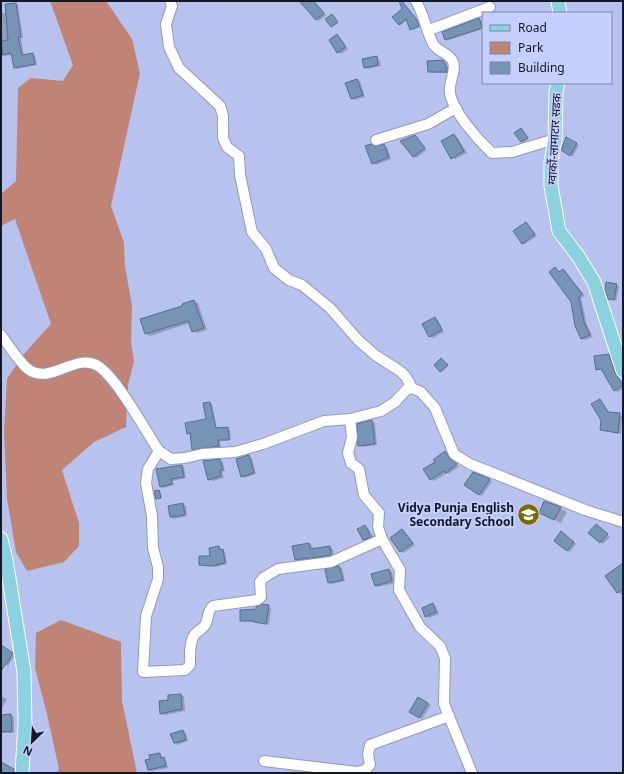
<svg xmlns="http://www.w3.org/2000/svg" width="624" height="774" viewBox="0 0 624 774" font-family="'Noto Sans','Noto Sans Devanagari',sans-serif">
	<rect width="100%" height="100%" fill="#b8c2ee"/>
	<g fill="#bf8475">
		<polygon points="50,1 106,1 132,39 140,73 111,206 124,243 125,267 132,305 131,342 134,361 128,385 126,427 94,442 62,470 79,523 79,546 64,562 27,571 16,552 7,499 4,431 7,379 22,356 51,324 15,219 1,226 1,194 16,181 18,88 31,78 63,81 73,65"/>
		<polygon points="61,620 121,642 122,701 137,773 57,773 59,769 47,714 35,668 36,633"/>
	</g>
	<g fill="#0003">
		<polygon points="301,1 314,1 326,15 319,21"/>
		<polygon points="400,1 402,1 420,27 413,30 407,20 401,25 399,24 403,9"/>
		<polygon points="16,4 18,5 23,38 21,38 24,56 33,54 35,56 37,65 17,69 15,67 12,55 1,56 1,13 6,13"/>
		<polygon points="333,16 338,23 332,27 331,27"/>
		<polygon points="479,19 481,20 483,29 449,40 446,39"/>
		<polygon points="337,36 348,49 341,54 338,52"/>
		<polygon points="376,57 379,59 381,66 368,69 365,67"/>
		<polygon points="443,61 446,63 450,73 432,73 429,71"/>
		<polygon points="357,80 360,81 365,97 354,100 352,99"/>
		<polygon points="521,129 529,139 523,142 516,133"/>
		<polygon points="454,135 457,137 467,153 455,159 452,158"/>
		<polygon points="415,136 427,150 416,158 413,156"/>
		<polygon points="567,139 579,145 573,156 562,150"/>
		<polygon points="384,145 387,147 391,159 376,165 373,163 375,147"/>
		<polygon points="526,223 537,236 525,244 522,243"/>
		<polygon points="555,269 560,273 564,271 566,272 585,296 581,298 587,325 593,337 585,340 582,339 576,325 572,302"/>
		<polygon points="616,285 619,287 616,301 609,298"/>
		<polygon points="194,301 198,303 207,330 197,333 193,331 190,323 150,336 146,334"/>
		<polygon points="435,319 438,320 444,332 433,338 430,336"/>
		<polygon points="609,355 612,356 618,376 623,384 623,389 618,392 615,390 603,370 597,369"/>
		<polygon points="442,360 448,366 442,372 441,371"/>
		<polygon points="600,400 610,413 622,416 621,434 601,430 602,419"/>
		<polygon points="210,403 212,404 217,429 230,430 231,440 220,441 221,447 196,450 193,449 190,435 188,433 207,420"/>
		<polygon points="372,421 375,423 377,445 362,447 359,445"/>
		<polygon points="445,452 453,462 459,466 449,474 447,473 434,481 431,479 437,462"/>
		<polygon points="249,456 252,458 256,474 244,478 242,476"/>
		<polygon points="220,460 223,462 225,471 222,472 224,478 212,481 209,479"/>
		<polygon points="181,466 184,467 186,478 173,481 174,485 164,488 161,486"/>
		<polygon points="474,474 492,481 482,496 465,485"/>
		<polygon points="155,491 160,491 162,498 156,499"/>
		<polygon points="183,504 186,506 187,516 173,519 171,517"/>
		<polygon points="560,508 567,512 561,523 546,516"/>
		<polygon points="365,526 368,528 374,538 367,541 364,540"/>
		<polygon points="599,527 610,537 603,544 589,533"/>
		<polygon points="403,530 415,545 404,553 401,551"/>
		<polygon points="564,534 576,544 570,552 567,550"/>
		<polygon points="309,544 312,545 313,549 330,547 333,549 334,556 299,561 296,560"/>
		<polygon points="219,547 225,552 227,564 215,567 200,564 211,557"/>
		<polygon points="623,564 623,594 622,595 618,592"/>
		<polygon points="339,567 342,568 345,581 332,584 329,583 326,570"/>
		<polygon points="389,570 392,572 395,583 378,587 375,585"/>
		<polygon points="433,604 436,606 439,614 429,618 426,616"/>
		<polygon points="268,606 271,608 269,625 241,620 257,610"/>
		<polygon points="1,647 15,655 8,666 1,661"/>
		<polygon points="181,695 184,696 185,711 164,715 161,713"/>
		<polygon points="1,696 7,699 2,708 1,707"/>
		<polygon points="419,698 431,705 422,719 410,712"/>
		<polygon points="11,715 14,717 14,733 3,733 1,732 1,716"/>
		<polygon points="183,731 186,733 188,741 177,745 174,743"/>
		<polygon points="159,754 166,760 168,768 151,771 148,770 151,759"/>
	</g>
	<g fill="#7793b6" stroke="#546f91">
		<polygon points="299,1 313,1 324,13 316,20"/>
		<polygon points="399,1 402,1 417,20 419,26 410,30 406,19 399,25 392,17 402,9"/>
		<polygon points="16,3 21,37 18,37 22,55 33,53 35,64 14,68 11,53 3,55 1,41 8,40 5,4"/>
		<polygon points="332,14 338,22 331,27 325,19"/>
		<polygon points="479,18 482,28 445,40 442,32"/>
		<polygon points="337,34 346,47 337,53 329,40"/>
		<polygon points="377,56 378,65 364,68 362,59"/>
		<polygon points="443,60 447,68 447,72 428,72 427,61"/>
		<polygon points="357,79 363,95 351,99 345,83"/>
		<polygon points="521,128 528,138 521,142 514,133"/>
		<polygon points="454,134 464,151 451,159 441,141"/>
		<polygon points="415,135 425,148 413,157 400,141"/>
		<polygon points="566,137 577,143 570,156 561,150"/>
		<polygon points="371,144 375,146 384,144 389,157 372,164 365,146"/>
		<polygon points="526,222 535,234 522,244 513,231"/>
		<polygon points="555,267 559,272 563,269 582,294 579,297 584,322 590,335 581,339 575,326 571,302 549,272"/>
		<polygon points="606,282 617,284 614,300 608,299 605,290"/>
		<polygon points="194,300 204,328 192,332 188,321 145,334 140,319 182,306 182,304"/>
		<polygon points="435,317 442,330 429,337 422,324"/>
		<polygon points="609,354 615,373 623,385 614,391 601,369 596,370 594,356"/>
		<polygon points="441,358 448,365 440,372 434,365"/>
		<polygon points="600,399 608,412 620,413 618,433 600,430 601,420 591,404"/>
		<polygon points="210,402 216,428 228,427 229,440 218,440 219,446 192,450 190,433 187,434 185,423 206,419 203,403"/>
		<polygon points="372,420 375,444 358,446 357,424"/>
		<polygon points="445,451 450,459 457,464 446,473 444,471 430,480 423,469 435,462 433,460"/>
		<polygon points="249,455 254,473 241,477 236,459"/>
		<polygon points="220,459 223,470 220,470 221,476 208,480 203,461"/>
		<polygon points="182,465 184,477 171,479 172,484 160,487 156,469"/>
		<polygon points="473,472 490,479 479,495 464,485"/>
		<polygon points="159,490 161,498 156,499 154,491"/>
		<polygon points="544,501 561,507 554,520 539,513"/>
		<polygon points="183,503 185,515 170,517 168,506"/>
		<polygon points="596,524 608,534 600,543 588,533"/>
		<polygon points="365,525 371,537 363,540 357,529"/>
		<polygon points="402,529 413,543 400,552 390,538"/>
		<polygon points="561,531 574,542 567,551 554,541"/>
		<polygon points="309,543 310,549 330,546 331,555 295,560 292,546"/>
		<polygon points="219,546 220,550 223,549 225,563 212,566 199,565 199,556 210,556 209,548"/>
		<polygon points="623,563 623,589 617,593 605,576"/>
		<polygon points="339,566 343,580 328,583 325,569"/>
		<polygon points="389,569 392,581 375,586 371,574"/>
		<polygon points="433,603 436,612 425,617 422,608"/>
		<polygon points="262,604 269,605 266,624 254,622 254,621 240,621 240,610 256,609 256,607"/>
		<polygon points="1,645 13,653 1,671"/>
		<polygon points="181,694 182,709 160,714 159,701 168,700 168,695"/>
		<polygon points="418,697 428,703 419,718 409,712"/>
		<polygon points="11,714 12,731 1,732 1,715"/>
		<polygon points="183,730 186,740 174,743 170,734"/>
		<polygon points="160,753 161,758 164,757 166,766 148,770 145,760 150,759 149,755"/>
		<polygon points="1,762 14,769 14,773 1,773"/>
	</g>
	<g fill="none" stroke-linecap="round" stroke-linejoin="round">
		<defs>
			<g id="minor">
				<polyline points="170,1 172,6 166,24 169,47 179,68 220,106 223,116 223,138 227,147 239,156 240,175 252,232 266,249 274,268 289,280 302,285 330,308 358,340 375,355 400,371 406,377 412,388"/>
				<path d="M 416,1 C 424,15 426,30 433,44 C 437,51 448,53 452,60 C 458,69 448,82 450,93 C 453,112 478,140 492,153 L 512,152 L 555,139"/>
				<polyline points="429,30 490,7"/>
				<polyline points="376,140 428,124 456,108"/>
				<path d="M 1,335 C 8,344 19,362 28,369 C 50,386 75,352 98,366 C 117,378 145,430 159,451 L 171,459 L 185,458 L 202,454 L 235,452 L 263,444 L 324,421 L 350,419 L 352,437 L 348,453 L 351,463 L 359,469 L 364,495 L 379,513 L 378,527 L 382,539 L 400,570 L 399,590 L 420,627 L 440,646 L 445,658 L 444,704 L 472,773"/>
				<polyline points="350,419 381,411 395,402 407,389 412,388 421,392 435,408 454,454 470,464 488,471 585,510 623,522"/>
				<path d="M 159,451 L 148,469 L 146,483 L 152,516 L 153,548 L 158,567 L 158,579 L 146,616 L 143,672 L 185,670 L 190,665 C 190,656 189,641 195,634 C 199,630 204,629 206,623 C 209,617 207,611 213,606 L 257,600 L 261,597 L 260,582 L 263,578 L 278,569 L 331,562 L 382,539"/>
				<polyline points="264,761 357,772 365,770 370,765 368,754 370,745 449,716"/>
			</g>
			<g id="major">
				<polyline points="558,1 560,13"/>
				<polyline points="558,83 556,92 555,139 551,162 551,186 559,231 578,256 594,282 623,371"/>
				<polyline points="1,539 6,560 24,672 25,725 22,773"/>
			</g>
		</defs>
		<use href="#minor" stroke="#9099c3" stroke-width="12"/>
		<use href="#major" stroke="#fff" stroke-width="15"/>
		<use href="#minor" stroke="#fff" stroke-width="10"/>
		<use href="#major" stroke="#8bd1e0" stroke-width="13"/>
	</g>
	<defs>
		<symbol id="school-disc" viewBox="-11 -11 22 22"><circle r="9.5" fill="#7f6a01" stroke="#c5cffb"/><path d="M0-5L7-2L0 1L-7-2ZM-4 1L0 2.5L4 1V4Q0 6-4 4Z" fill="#fff"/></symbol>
	</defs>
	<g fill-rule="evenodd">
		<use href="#school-disc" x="516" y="502" width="25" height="25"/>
	</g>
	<g text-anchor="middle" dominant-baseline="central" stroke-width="4" stroke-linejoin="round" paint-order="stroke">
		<g font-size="12" fill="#141726" stroke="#c5cffb">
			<text transform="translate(554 139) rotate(-87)">ग्वार्को-लामाटार सडक</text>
		</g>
		<g font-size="12" font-weight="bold" fill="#141726" stroke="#c5cffb" text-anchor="end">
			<text x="514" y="507">Vidya Punja English<tspan x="514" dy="14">Secondary School</tspan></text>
		</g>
	</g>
	<rect width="624" height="774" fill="none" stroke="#141726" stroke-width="4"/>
	<rect x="482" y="12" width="130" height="72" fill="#c5cffb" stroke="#7e85a6"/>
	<rect x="490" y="25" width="20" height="6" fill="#8bd1e0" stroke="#7e85a6"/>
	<text x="518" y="32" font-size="12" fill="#141726">Road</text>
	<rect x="490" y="42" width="20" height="12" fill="#bf8475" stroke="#7e85a6"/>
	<text x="518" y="52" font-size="12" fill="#141726">Park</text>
	<rect x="490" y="62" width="20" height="12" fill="#7793b6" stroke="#7e85a6"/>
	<text x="518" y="72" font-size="12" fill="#141726">Building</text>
	<g transform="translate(32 742) rotate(205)" stroke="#c5cffb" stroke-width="3" paint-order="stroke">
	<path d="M0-3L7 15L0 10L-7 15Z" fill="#141726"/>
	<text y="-6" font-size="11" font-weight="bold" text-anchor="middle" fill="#141726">N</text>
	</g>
</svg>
